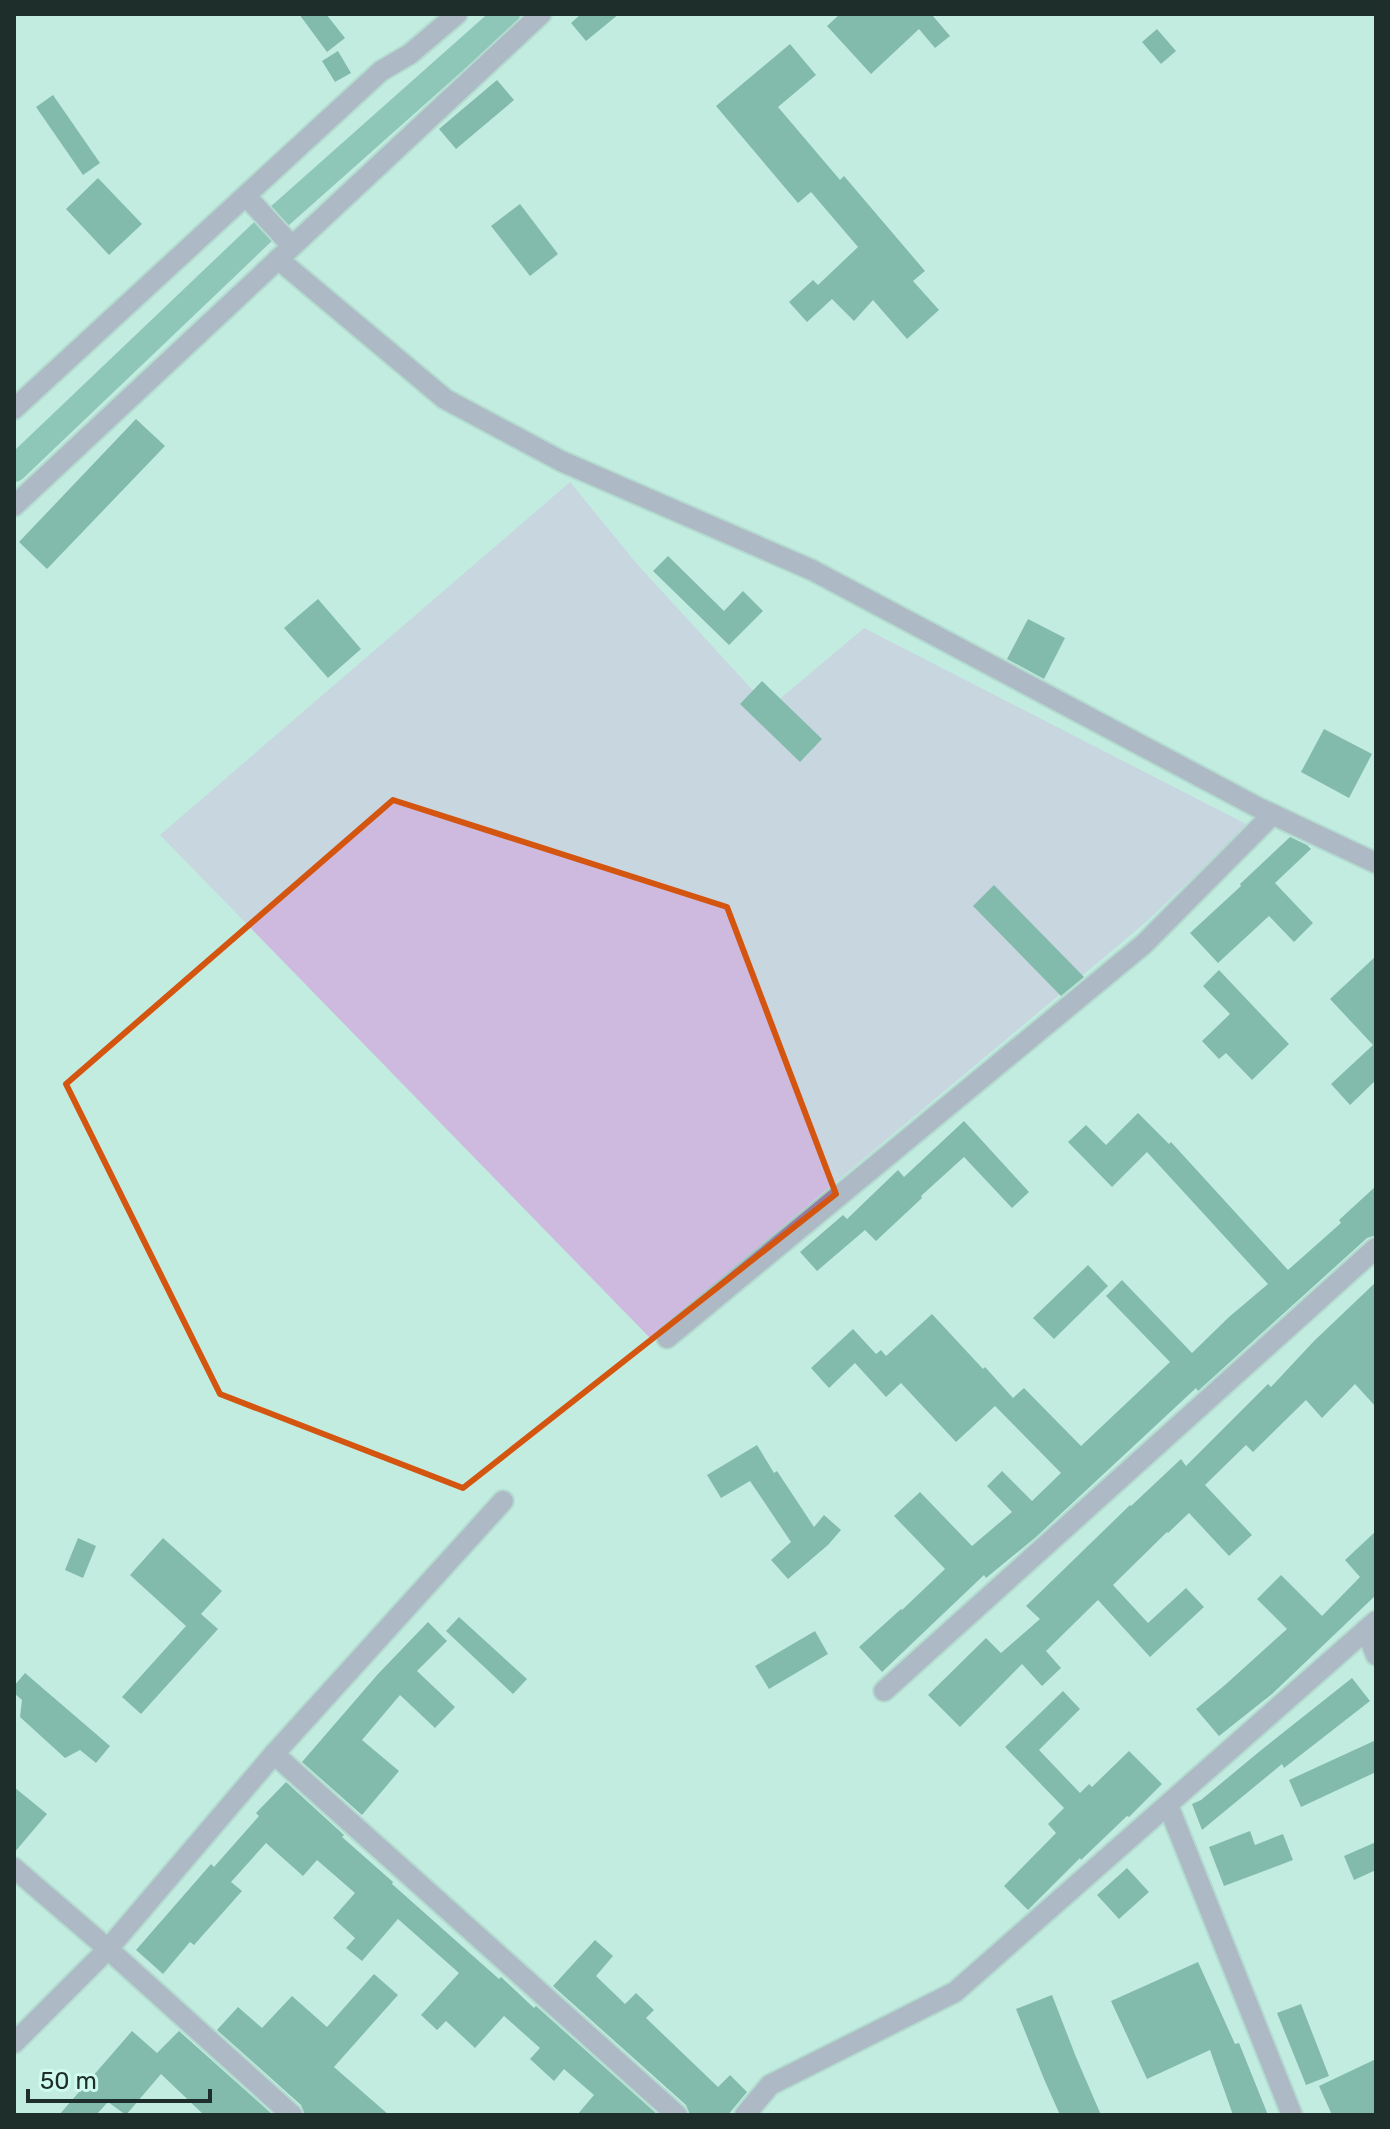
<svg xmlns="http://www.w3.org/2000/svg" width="1390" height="2129" viewBox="0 0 1390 2129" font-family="Rubik,sans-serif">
	<rect width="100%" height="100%" fill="#c2ece0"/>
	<polygon fill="#cebade" points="570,482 637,564 769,708 864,628 1248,825 1145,923 650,1338 160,835"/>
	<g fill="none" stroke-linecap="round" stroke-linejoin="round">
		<polyline stroke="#4f9a88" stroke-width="26" points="14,469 274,221 507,14"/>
	</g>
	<g fill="#337f6e">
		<polygon points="299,14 326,14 345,38 327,52"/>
		<polygon points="581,14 619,14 586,41 571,23"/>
		<polygon points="840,14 935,14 933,16 950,36 935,48 919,29 871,74 827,26"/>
		<polygon points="1157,29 1176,51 1161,64 1142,42"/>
		<polygon points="790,44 816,75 778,107 840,180 844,176 925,271 913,281 939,310 907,339 873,300 854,321 832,299 807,322 789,302 813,280 818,285 858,247 811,192 798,203 716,106"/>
		<polygon points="338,51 351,73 335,82 322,61"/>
		<polygon points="497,80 514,100 456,149 439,129"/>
		<polygon points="53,95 100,163 83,175 36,107"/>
		<polygon points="98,178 142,224 109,255 66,209"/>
		<polygon points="520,204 558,254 530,276 491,226"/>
		<polygon points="136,419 165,446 47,569 19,542"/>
		<polygon points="668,556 724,611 743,591 763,611 729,645 653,571"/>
		<polygon points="318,599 361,649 328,678 284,628"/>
		<polygon points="1028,619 1065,638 1044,679 1007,659"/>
		<polygon points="762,681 822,739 800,762 740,704"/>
		<polygon points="1324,729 1372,754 1349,798 1301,772"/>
		<polygon points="1290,837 1307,845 1311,849 1275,883 1313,923 1294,942 1269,916 1218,963 1190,933 1241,886 1240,884"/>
		<polygon points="994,885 1084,977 1061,996 973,906"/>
		<polygon points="1376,956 1376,1080 1350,1105 1331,1084 1373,1045 1330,999"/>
		<polygon points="1219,970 1289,1044 1252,1080 1226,1053 1219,1059 1202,1041 1230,1014 1203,986"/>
		<polygon points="1138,1113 1169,1144 1171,1142 1288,1270 1341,1223 1339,1220 1376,1186 1376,1235 1367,1238 1198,1391 1196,1388 1036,1537 986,1578 984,1575 882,1672 859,1647 901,1609 902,1610 945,1569 894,1516 920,1492 972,1546 1012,1512 987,1486 1002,1471 1032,1501 1061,1473 995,1406 956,1442 901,1383 886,1397 855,1363 829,1388 811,1368 853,1329 876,1354 881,1350 886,1356 932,1314 983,1369 985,1367 1013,1398 1024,1388 1081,1446 1170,1362 1106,1296 1122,1280 1192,1353 1229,1317 1268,1284 1147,1152 1112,1187 1068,1142 1086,1125 1106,1145"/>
		<polygon points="964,1121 1029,1192 1012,1208 964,1157 921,1196 922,1198 876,1241 865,1230 817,1271 800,1252 843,1215 847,1219 898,1170 904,1177"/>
		<polygon points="1088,1265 1108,1286 1054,1339 1033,1318"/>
		<polygon points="1376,1282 1376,1407 1355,1384 1322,1418 1306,1400 1253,1452 1246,1445 1205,1485 1252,1535 1229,1556 1189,1513 1168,1533 1167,1532 1113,1585 1148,1623 1186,1588 1204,1607 1150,1657 1098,1600 1046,1651 1061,1668 1042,1686 1022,1664 960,1727 928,1695 986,1638 1001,1653 1040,1619 1026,1606 1130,1505 1131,1506 1181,1459 1186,1466 1268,1384 1271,1387 1314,1341"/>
		<polygon points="757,1445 774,1473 777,1471 814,1527 824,1515 841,1530 828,1545 788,1579 771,1560 791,1542 750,1481 721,1498 707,1475"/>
		<polygon points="1376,1531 1376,1595 1272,1694 1219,1736 1196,1709 1225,1685 1287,1629 1257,1599 1281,1575 1322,1616 1360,1577 1345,1560"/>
		<polygon points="78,1538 96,1546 83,1578 65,1570"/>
		<polygon points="163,1538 222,1591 201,1614 218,1629 141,1714 122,1697 186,1626 130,1575"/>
		<polygon points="459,1617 527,1679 513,1694 446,1631"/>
		<polygon points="428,1622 447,1641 417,1671 455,1707 435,1728 400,1695 362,1740 399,1771 362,1815 302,1762 378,1674"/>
		<polygon points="815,1631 828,1654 769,1689 755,1666"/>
		<polygon points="25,1673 110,1746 96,1763 80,1750 65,1758 20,1717 22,1700 14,1693 14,1686"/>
		<polygon points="1352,1678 1370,1701 1284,1768 1282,1764 1202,1830 1192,1804 1201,1800 1260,1751"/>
		<polygon points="1063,1691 1080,1709 1039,1750 1080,1793 1089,1784 1092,1787 1129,1751 1162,1784 1129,1817 1127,1816 1081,1860 1080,1858 1028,1910 1004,1886 1056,1833 1048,1824 1064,1808 1005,1747"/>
		<polygon points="1376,1740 1376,1772 1301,1807 1289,1780"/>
		<polygon points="286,1782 344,1835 342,1837 393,1882 392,1884 499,1979 501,1977 534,2008 536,2006 658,2115 577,2115 594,2095 564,2069 554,2081 530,2059 540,2048 504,2016 475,2048 446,2021 437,2030 421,2015 459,1973 398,1919 362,1961 346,1948 355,1938 333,1918 355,1893 317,1860 303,1876 266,1843 231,1882 242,1891 194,1945 190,1942 163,1974 136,1950 211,1864 214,1867 259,1816 256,1813"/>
		<polygon points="14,1787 47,1814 14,1853"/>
		<polygon points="1250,1831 1255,1845 1283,1834 1293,1860 1224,1886 1209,1847"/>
		<polygon points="1376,1842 1376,1870 1354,1880 1344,1856"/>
		<polygon points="1127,1868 1149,1892 1119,1919 1097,1895"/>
		<polygon points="595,1940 613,1956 596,1976 625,2004 636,1993 654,2010 646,2018 718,2087 730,2075 747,2092 728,2115 690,2115 686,2105 553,1986"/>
		<polygon points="1198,1962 1235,2044 1239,2043 1268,2115 1233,2115 1210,2050 1147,2079 1111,2001"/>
		<polygon points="374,1974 398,1995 334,2067 389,2115 305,2115 301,2105 217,2030 238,2007 262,2028 292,1996 327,2027"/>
		<polygon points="1052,1995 1076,2057 1101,2115 1060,2115 1044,2079 1016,2009"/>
		<polygon points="1301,2004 1329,2076 1306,2085 1277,2013"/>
		<polygon points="132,2031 157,2053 179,2031 273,2115 204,2115 161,2074 126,2115 108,2102 96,2115 59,2115"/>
		<polygon points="1376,2059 1376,2115 1332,2115 1319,2086"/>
	</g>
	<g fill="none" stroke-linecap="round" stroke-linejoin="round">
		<defs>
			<g id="minor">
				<polyline points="246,196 292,246"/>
				<polyline points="278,259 445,399 561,461 812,570 1259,808 1376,863"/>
				<polyline points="14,409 381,71 410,54 457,14"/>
				<polyline points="14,506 541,14"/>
				<polyline points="667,1338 1144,944 1272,815"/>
				<polyline points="1366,1630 1376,1655"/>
				<polyline points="884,1691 1376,1248"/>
				<polyline points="274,1754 503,1501"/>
				<polyline points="1168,1805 1292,2115"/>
				<polyline points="14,1868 108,1949 292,2115"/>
				<polyline points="14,2043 108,1949 274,1754 677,2115"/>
				<polyline points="745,2115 770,2085 955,1992 1376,1621"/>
			</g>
		</defs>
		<use href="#minor" stroke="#a1c6bc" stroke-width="24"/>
		<use href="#minor" stroke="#937da4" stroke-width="20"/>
	</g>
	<path d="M0 0H1390V2129H0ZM 393,800 L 727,907 L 836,1194 L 463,1488 L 220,1394 L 66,1084 Z" fill="#c2ece0" fill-opacity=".55" fill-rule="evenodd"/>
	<path fill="none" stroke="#d4550f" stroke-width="6" stroke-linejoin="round" d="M 393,800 L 727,907 L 836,1194 L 463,1488 L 220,1394 L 66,1084 Z"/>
	<rect width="1390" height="2129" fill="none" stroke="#1e2e2a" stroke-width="32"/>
	<path d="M28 2089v12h182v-12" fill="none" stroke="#1e2e2a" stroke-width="4"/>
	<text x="40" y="2089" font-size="24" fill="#1e2e2a" stroke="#cffaee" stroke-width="6" paint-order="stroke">50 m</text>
</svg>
